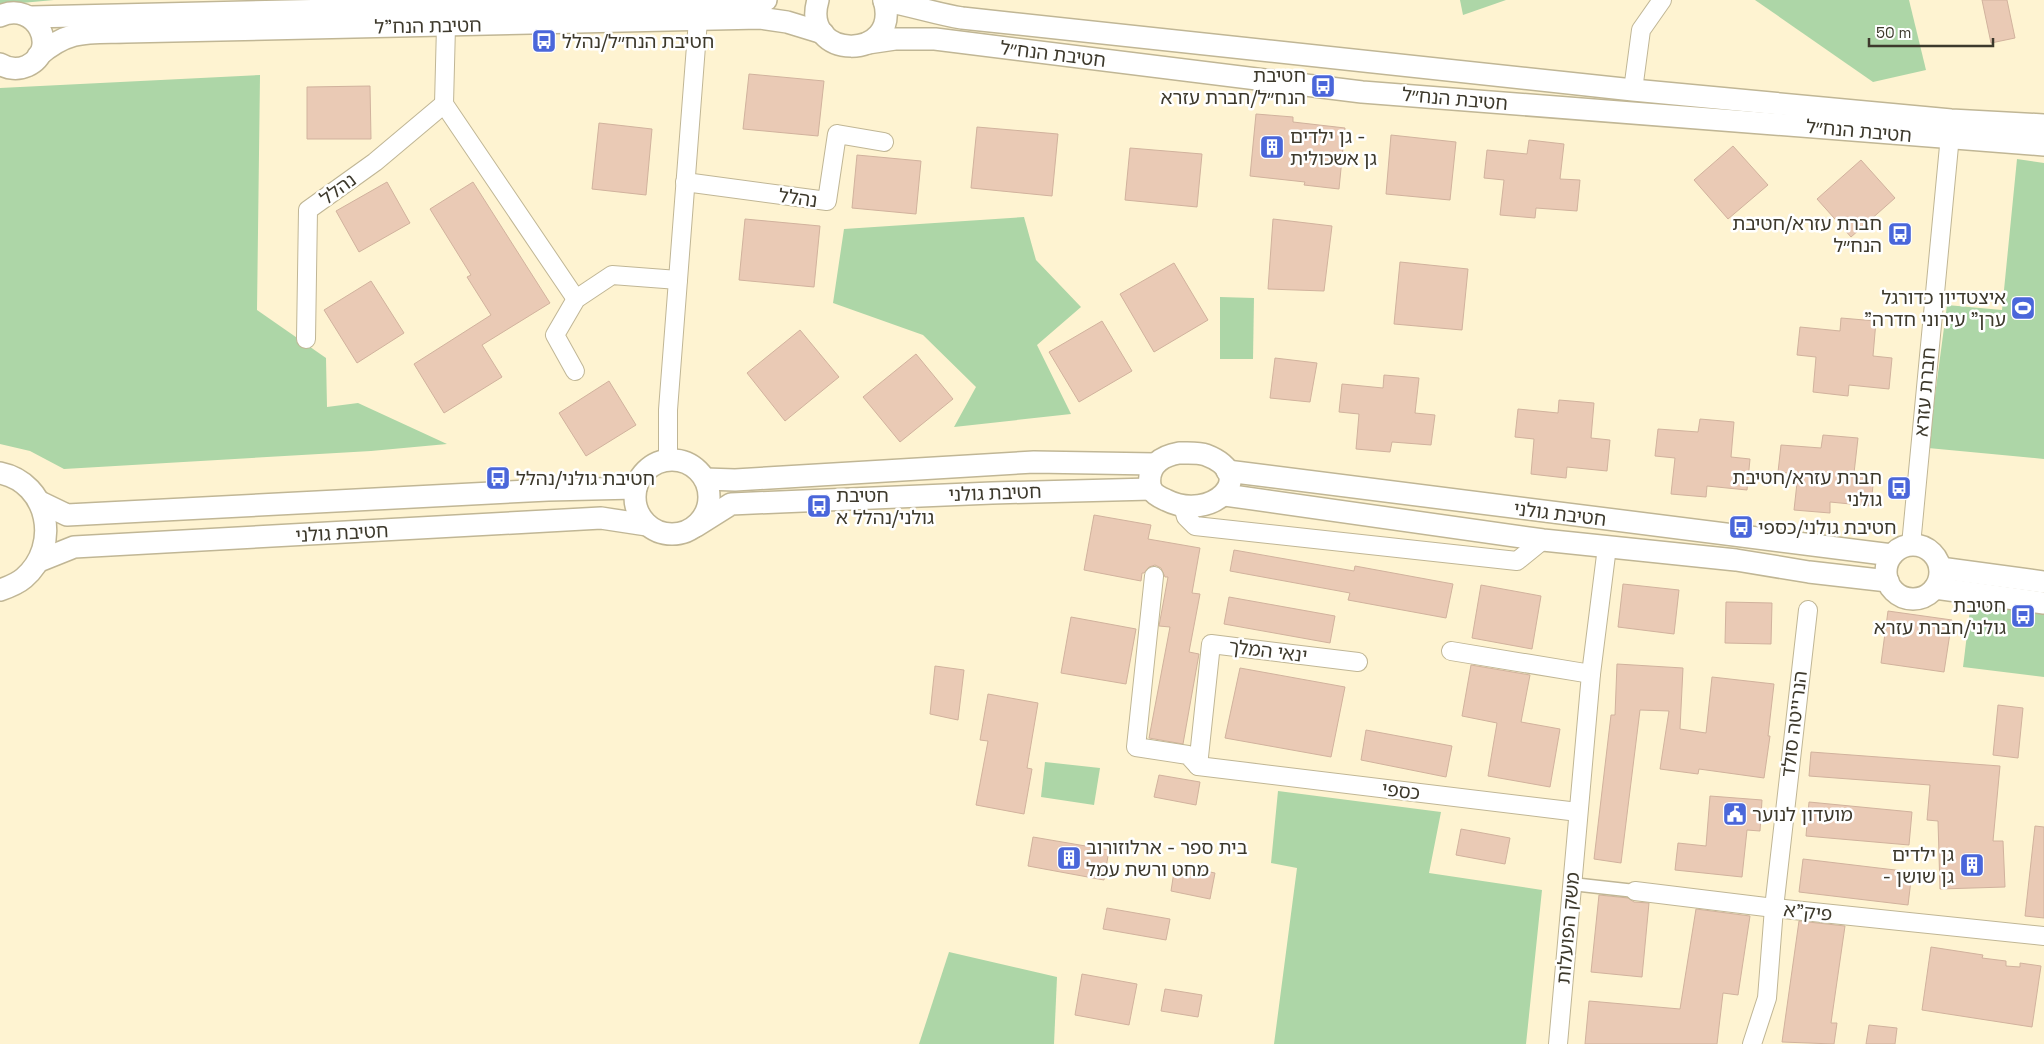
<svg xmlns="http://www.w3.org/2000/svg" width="2044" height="1044" viewBox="0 0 2044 1044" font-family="'Space Grotesk','Noto Sans Hebrew',sans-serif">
	<rect width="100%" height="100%" fill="#fef3d1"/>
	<g fill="#add6a7">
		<polygon points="0,0 54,0 0,5"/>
		<polygon points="1460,0 1506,0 1463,15"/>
		<polygon points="1755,0 1909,0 1926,70 1873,82"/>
		<polygon points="260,75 257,310 326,358 327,407 358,403 447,444 371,451 64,469 30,451 0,444 0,88"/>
		<polygon points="2017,159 2044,163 2044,459 1928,448 1947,305 2002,310"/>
		<polygon points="1024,217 1036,260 1081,307 1037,345 1071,414 954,427 976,387 923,335 833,303 844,229"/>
		<polygon points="1220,297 1254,298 1253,359 1220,359"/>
		<polygon points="1971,602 2044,612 2044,677 1963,667"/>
		<polygon points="1045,762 1100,768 1094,805 1041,797"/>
		<polygon points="1278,791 1441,812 1429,873 1542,890 1526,1044 1274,1044 1297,868 1271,863"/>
		<polygon points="949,952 1057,977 1054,1044 919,1044"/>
	</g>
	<g fill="#eacab5" stroke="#d1b29d">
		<polygon points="1982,0 2007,0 2015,38 1991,43"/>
		<polygon points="749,74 824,81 818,136 743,129"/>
		<polygon points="370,86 371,139 307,139 307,87"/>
		<polygon points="1256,114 1293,117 1293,122 1345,128 1339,189 1304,185 1305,182 1250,176"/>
		<polygon points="599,123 652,129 646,195 592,189"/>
		<polygon points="977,127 1058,134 1052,196 971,188"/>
		<polygon points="1391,135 1456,142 1450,200 1386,194"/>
		<polygon points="1529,140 1564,144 1560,179 1580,180 1577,211 1536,208 1535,218 1500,215 1504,180 1484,178 1487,150 1527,154"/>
		<polygon points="1733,146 1768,185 1728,219 1694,180"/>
		<polygon points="1130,148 1202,154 1197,207 1125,200"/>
		<polygon points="857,155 921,161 916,214 852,208"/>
		<polygon points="1861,160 1895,198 1851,237 1817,199"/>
		<polygon points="387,182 410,223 359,252 336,211"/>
		<polygon points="473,182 550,303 482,345 502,377 444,413 414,364 491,315 467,277 471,275 430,209"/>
		<polygon points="745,219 820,226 814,287 739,280"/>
		<polygon points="1273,219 1332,226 1324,291 1268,289"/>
		<polygon points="1400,262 1468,269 1462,330 1394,324"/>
		<polygon points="1174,263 1208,320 1154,352 1120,294"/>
		<polygon points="371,281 404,333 357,363 324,310"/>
		<polygon points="1841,318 1876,321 1873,356 1892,358 1889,389 1849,385 1848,396 1813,392 1816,357 1797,355 1800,327 1840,331"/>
		<polygon points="1102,321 1132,371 1079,402 1049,352"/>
		<polygon points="800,330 839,377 785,421 747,373"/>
		<polygon points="916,354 953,399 900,442 863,397"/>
		<polygon points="1275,358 1317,363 1310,402 1270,398"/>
		<polygon points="1384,375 1419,378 1415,413 1435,415 1431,445 1392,442 1390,452 1356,449 1359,414 1339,412 1342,384 1383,388"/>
		<polygon points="609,381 636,425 586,456 559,413"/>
		<polygon points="1559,400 1594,403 1591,438 1610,440 1607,471 1567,467 1566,478 1531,474 1534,439 1515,437 1518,409 1558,413"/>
		<polygon points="1700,419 1734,422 1731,457 1750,459 1747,490 1707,486 1706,497 1671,494 1675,458 1655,456 1658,429 1698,432"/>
		<polygon points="1823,435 1858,438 1854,473 1874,475 1871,506 1830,502 1830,513 1794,510 1798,474 1778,472 1781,445 1821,448"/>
		<polygon points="1094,515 1151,525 1148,539 1200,548 1192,593 1200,594 1189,652 1199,654 1183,744 1149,738 1170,627 1159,626 1168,577 1165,577 1161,568 1155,565 1149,567 1144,573 1142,573 1141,581 1084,570"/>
		<polygon points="1234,550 1354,571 1355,566 1453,584 1446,618 1348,600 1350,593 1230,571"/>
		<polygon points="1623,584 1679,590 1674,634 1618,627"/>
		<polygon points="1481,585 1541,596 1532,649 1472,638"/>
		<polygon points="1229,597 1335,616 1330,643 1224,624"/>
		<polygon points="1726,602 1772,603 1771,644 1725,643"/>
		<polygon points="1888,611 1952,620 1944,672 1881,663"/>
		<polygon points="1071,617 1136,629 1126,684 1061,673"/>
		<polygon points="1617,664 1683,668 1680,729 1706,733 1712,677 1774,684 1768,736 1770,736 1764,778 1699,769 1698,774 1660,769 1669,711 1640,710 1621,863 1594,859 1611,715 1615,715"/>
		<polygon points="1471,665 1530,675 1521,722 1560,729 1550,787 1488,776 1497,723 1462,716"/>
		<polygon points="935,666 964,670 958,720 930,714"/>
		<polygon points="1240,668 1345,687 1331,757 1225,738"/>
		<polygon points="988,694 1038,703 1027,768 1032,769 1024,814 976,805 988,741 980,740"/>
		<polygon points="1998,705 2023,708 2018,758 1993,755"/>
		<polygon points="1366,730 1452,746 1446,777 1361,760"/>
		<polygon points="1811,752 2000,766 1993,841 2003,841 2005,887 1940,889 1938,821 1927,820 1930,785 1809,776"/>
		<polygon points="1159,775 1200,782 1196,805 1154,797"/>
		<polygon points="1710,796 1762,800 1760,831 1747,830 1742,877 1675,870 1678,843 1706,846"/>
		<polygon points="1809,802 1912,812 1909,845 1806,836"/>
		<polygon points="2035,826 2044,827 2044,918 2025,916"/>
		<polygon points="1461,829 1510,838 1505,864 1456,855"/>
		<polygon points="1033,837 1109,850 1104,880 1028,866"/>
		<polygon points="1803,859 1912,872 1908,905 1799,892"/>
		<polygon points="1175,865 1215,873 1210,899 1171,891"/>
		<polygon points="1599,895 1628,898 1634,902 1649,903 1642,977 1591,972"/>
		<polygon points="1107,908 1170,919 1166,940 1103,929"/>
		<polygon points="1696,909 1750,916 1738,995 1723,993 1717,1044 1585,1044 1589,1001 1680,1009"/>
		<polygon points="1799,921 1845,926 1831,1023 1837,1023 1834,1044 1782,1042"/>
		<polygon points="1931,947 1983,955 1982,958 2006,961 2006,966 2020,967 2020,963 2041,966 2032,1027 1922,1010"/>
		<polygon points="1082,974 1137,984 1129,1025 1075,1015"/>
		<polygon points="1165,989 1202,995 1198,1017 1161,1011"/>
		<polygon points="1869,1025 1897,1028 1895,1044 1866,1044"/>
	</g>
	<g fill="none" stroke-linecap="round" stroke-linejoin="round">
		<defs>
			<polyline id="pedestrian" points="1572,884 1635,891"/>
			<g id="minor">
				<polyline points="446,26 444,104 576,299"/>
				<polyline points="1633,90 1641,30 1662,0"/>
				<polyline points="685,182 827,201 837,134 884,142"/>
				<polyline points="306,339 308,210 375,162 444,104"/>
				<polyline points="575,371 555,335 576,299 612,275 678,280"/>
				<polyline points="668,460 668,410 698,20"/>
				<polyline points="1183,506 1186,517 1195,526 1517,561 1543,540"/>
				<polyline points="1911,545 1951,125"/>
				<polyline points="1154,576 1136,747 1188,755 1198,766 1578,812"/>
				<polyline points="1451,651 1591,674"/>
				<polyline points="1198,766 1211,644 1358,662"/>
				<polyline points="1635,891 1774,908 2044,936"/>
				<polyline points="1558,1044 1591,674 1607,547"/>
				<polyline points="1752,1044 1767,998 1774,908 1808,610"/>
			</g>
			<g id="tertiary">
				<path d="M 818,0 C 800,61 902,62 884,0"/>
				<path d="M 884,1 C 911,5 936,14 962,18 L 1633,90 L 1951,120 L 2044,125"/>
				<path d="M 0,16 C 36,0 61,50 27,66 C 18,70 8,69 0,64"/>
				<polyline points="31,17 766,0"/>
				<polyline points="868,43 895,39 935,39 1362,92 2044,145"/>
				<path d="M 38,56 C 69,29 87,33 126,32 L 760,18 L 787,22 L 823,33"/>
				<path d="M 1179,453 C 1187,453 1198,452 1206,455 C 1261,476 1211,523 1166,500 C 1159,497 1151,493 1150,485 C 1147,465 1162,456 1179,453 Z"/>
				<circle cx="672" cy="497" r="37"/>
				<polyline points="1227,471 1892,555"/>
				<path d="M 0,473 C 49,483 61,546 24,578 C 17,584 9,587 0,590"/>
				<polyline points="705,479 735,480 1034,462 1155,464"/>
				<polyline points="1225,495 1543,540 1736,560 1809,572 1888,581"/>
				<polyline points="40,502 67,515 548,490 636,488"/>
				<polyline points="696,526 731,504 992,493 1151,489"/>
				<circle cx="1913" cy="572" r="27"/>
				<polyline points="39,561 74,547 601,518 647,525"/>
				<polyline points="1940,568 2044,582"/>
				<polyline points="1935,588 2044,603"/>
			</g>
		</defs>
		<use href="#pedestrian" stroke="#c0b695" stroke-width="15"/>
		<use href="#minor" stroke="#c0b695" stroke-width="20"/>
		<use href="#tertiary" stroke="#c0b695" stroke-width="24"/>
		<use href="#pedestrian" stroke="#fff" stroke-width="12"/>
		<use href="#minor" stroke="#fff" stroke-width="18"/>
		<use href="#tertiary" stroke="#fff" stroke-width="21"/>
	</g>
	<defs>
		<symbol id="bus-square" viewBox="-11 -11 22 22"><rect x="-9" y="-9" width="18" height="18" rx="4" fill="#4a66da" stroke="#fff"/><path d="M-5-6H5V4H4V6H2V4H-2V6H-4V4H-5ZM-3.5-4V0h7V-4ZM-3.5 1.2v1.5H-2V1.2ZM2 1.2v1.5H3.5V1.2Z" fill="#fff"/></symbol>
		<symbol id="building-square" viewBox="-11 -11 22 22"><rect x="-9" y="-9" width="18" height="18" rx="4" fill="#4a66da" stroke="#fff"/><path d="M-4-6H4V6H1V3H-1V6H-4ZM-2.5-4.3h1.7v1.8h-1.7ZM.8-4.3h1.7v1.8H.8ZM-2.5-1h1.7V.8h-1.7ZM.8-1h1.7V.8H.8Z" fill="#fff"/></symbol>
		<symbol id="stadium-square" viewBox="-11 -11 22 22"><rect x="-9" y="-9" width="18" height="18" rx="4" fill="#4a66da" stroke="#fff"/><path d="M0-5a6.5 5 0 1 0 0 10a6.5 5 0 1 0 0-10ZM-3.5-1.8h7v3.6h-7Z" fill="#fff"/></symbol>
		<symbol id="civic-square" viewBox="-11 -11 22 22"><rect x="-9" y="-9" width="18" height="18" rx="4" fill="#4a66da" stroke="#fff"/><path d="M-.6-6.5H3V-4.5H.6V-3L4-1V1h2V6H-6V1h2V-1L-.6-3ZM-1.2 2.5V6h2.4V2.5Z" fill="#fff"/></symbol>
	</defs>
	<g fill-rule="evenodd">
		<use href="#bus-square" x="530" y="27" width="28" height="28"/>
		<use href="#bus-square" x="1309" y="72" width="28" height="28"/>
		<use href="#building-square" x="1258" y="133" width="28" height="28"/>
		<use href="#bus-square" x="1886" y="220" width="28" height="28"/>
		<use href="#stadium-square" x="2009" y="294" width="28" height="28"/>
		<use href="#bus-square" x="484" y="464" width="28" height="28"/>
		<use href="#bus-square" x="1885" y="474" width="28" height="28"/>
		<use href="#bus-square" x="805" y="492" width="28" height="28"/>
		<use href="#bus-square" x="1727" y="513" width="28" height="28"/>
		<use href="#bus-square" x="2009" y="602" width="28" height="28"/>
		<use href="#civic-square" x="1721" y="800" width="28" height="28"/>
		<use href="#building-square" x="1055" y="844" width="28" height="28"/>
		<use href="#building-square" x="1958" y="851" width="28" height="28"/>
	</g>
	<g text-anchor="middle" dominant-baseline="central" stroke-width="5" stroke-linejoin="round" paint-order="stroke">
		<g font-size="19" fill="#3d392c" stroke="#fff">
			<text transform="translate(428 26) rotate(-1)">חטיבת הנח"ל</text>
			<text transform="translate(1053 54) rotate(7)">חטיבת הנח״ל</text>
			<text transform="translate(1455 99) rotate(5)">חטיבת הנח״ל</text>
			<text transform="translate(1859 131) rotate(5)">חטיבת הנח״ל</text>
			<text transform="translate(338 189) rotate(-36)">נהלל</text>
			<text transform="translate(798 198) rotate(8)">נהלל</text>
			<text transform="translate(1925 392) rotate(-85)">חברת עזרא</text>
			<text transform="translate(995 493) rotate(-2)">חטיבת גולני</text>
			<text transform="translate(1560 514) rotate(7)">חטיבת גולני</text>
			<text transform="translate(342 533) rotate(-3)">חטיבת גולני</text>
			<text transform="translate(1268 651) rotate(7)">ינאי המלך</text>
			<text transform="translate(1794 724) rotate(-83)">הנרייטה סולד</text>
			<text transform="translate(1401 791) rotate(7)">כספי</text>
			<text transform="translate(1808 912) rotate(6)">פיק"א</text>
			<text transform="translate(1568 928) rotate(-85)">משק הפועלות</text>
		</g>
		<g font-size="19" fill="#3d392c" stroke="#fff" text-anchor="start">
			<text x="562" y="41">חטיבת הנח״ל/נהלל</text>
			<text x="1306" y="75" text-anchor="end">חטיבת<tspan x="1306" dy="22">הנח״ל/חברת עזרא</tspan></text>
			<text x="1290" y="136">גן ילדים -<tspan x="1290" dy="22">גן אשכולית</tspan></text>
			<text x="1882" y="223" text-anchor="end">חברת עזרא/חטיבת<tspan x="1882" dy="22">הנח״ל</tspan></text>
			<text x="2006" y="297" text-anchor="end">איצטדיון כדורגל<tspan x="2006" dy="22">"ערן" עירוני חדרה</tspan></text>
			<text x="1882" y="477" text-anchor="end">חברת עזרא/חטיבת<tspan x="1882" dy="22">גולני</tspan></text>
			<text x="516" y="478">חטיבת גולני/נהלל</text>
			<text x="836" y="495">חטיבת<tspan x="836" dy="22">גולני/נהלל א</tspan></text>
			<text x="1758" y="527">חטיבת גולני/כספי</text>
			<text x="2006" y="605" text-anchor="end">חטיבת<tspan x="2006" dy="22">גולני/חברת עזרא</tspan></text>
			<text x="1752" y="814">מועדון לנוער</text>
			<text x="1086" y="847">בית ספר - ארלוזורוב<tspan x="1086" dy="22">מחט ורשת עמל</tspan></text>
			<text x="1954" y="854" text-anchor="end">גן ילדים<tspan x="1954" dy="22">- גן שושן</tspan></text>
		</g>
	</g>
	<path d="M1869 38v8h124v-8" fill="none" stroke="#3d392c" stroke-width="2.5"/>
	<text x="1876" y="38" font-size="15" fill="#3d392c" stroke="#ffffff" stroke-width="4" paint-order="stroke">50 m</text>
</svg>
